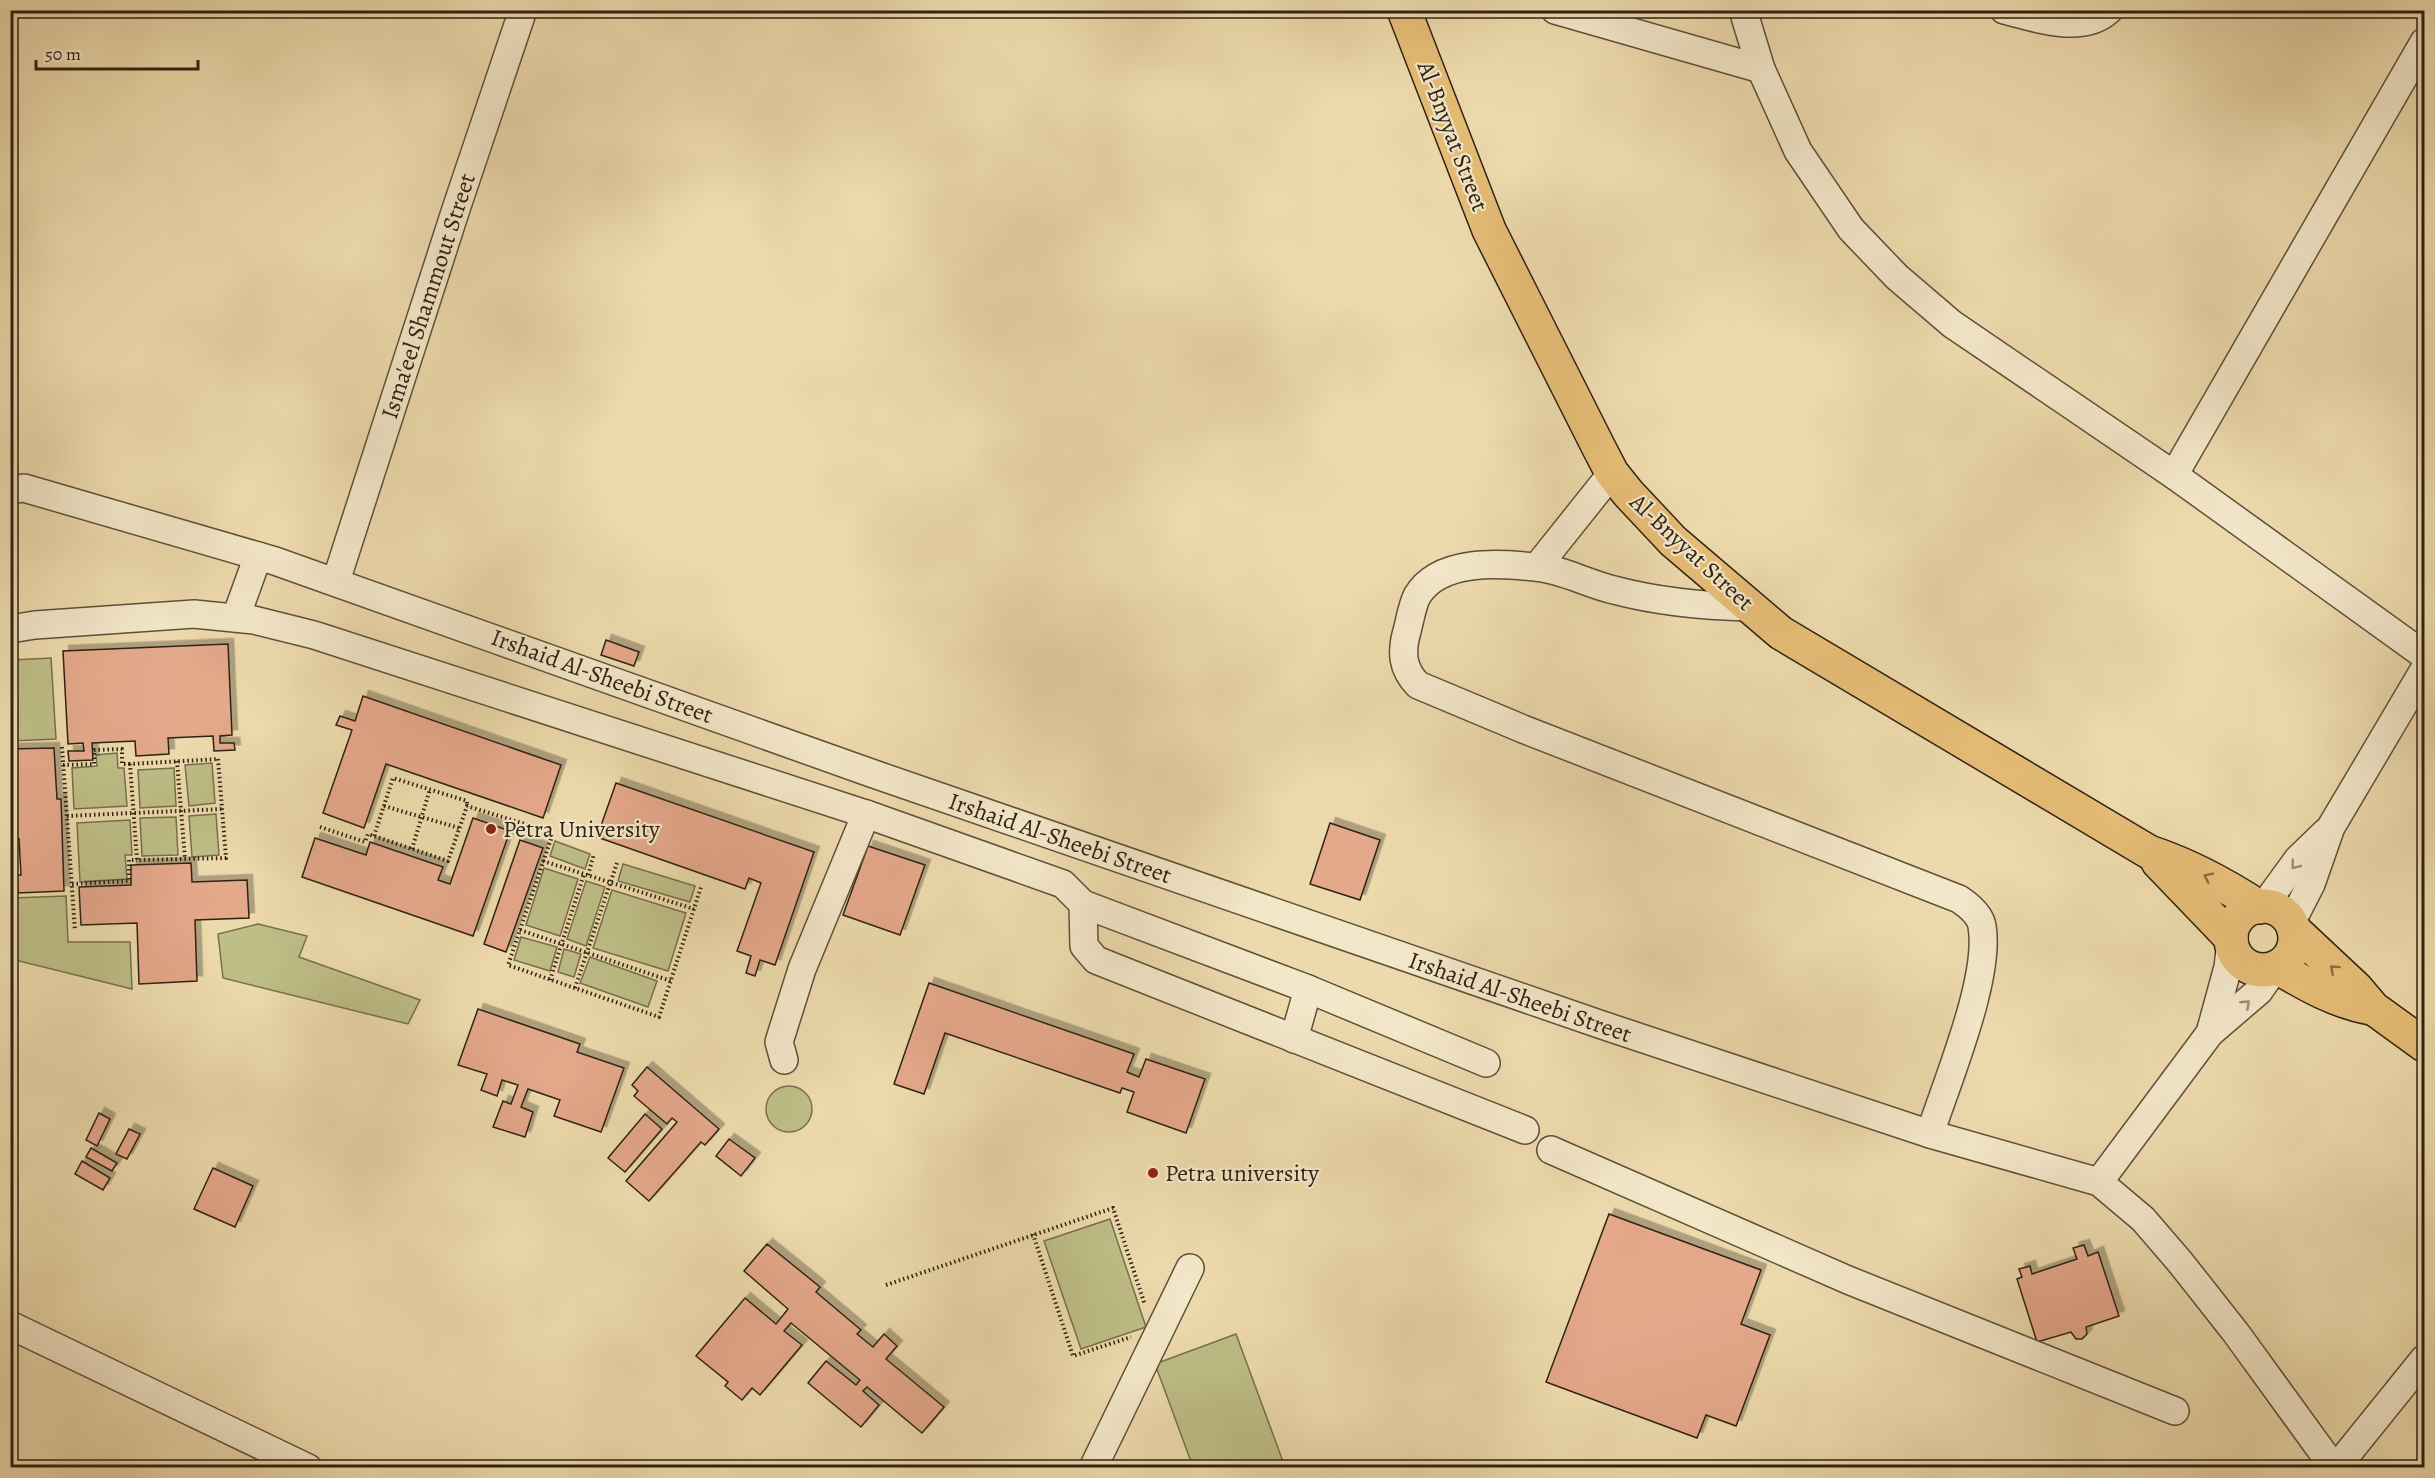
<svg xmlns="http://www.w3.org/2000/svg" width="2435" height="1478" viewBox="0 0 2435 1478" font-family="Alegreya,serif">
	<defs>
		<filter id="shadow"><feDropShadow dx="5.5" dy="-5.5" stdDeviation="0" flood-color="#0004"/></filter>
	</defs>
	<rect width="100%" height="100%" fill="#eddaac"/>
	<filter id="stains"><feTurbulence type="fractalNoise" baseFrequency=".00333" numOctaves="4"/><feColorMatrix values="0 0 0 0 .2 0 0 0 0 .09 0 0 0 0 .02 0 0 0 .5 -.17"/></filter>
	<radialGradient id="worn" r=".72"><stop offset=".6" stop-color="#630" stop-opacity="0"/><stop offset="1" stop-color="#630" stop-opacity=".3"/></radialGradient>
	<g fill="#bebe86" stroke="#76704c" stroke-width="1.5">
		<polygon points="51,658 56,739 11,741 11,660"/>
		<polygon points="117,753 118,768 124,768 127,806 74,809 72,768 97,766 96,755"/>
		<polygon points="212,763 215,803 189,806 185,765"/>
		<polygon points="174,768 176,806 140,808 138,770"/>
		<polygon points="216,814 219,855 192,857 189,816"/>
		<polygon points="176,817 178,855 142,856 140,818"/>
		<polygon points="130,820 132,855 125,855 127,879 80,882 77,823"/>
		<polygon points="555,841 590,854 585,869 550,856"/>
		<polygon points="623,864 695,886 690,902 618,881"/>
		<polygon points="10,866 12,898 66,896 68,942 130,942 132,989 11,959"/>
		<polygon points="544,868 578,879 560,936 526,925"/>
		<polygon points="586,881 605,887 586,946 567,939"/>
		<polygon points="612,890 686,913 668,971 593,948"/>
		<polygon points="258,924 307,936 299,957 420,1000 408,1024 223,978 218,934"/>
		<polygon points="521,937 557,947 550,971 514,960"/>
		<polygon points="564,949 581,954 574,977 558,972"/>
		<polygon points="590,957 657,981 648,1007 580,983"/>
		<circle cx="789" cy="1109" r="23"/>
		<polygon points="1110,1219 1146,1327 1081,1349 1044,1241"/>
		<polygon points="1236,1334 1285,1467 1193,1467 1155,1364"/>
	</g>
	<g fill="#e4a88b" stroke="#2f2213" stroke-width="1.5" filter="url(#shadow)">
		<polygon points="606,640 639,652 634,666 601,655"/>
		<polygon points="228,644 232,735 220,736 220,743 234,743 235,750 214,751 213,736 168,738 169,754 136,756 135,741 92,743 93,760 69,761 68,751 84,751 83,743 68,744 63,651"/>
		<polygon points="363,696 561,765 543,818 386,764 364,828 323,813 352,730 336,725 340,716 355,721"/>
		<polygon points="54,748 57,799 61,799 64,891 18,893 17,875 21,875 19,839 14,840 13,804 17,804 16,768 10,768 10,749"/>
		<polygon points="616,783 814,852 775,965 760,960 755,976 746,973 751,956 737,951 761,883 749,878 745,889 597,837"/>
		<polygon points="473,818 510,831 473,936 302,877 315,838 366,855 370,842 443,867 438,880 450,884"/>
		<polygon points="1330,823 1380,840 1360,900 1310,884"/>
		<polygon points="520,840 543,848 506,952 484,944"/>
		<polygon points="868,846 925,865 900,935 843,915"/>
		<polygon points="191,863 192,882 247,880 249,918 195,920 197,981 139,984 137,923 81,925 79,887 131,885 131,865"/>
		<polygon points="929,983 1134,1054 1127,1072 1139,1077 1146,1059 1205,1079 1186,1133 1127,1112 1134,1092 1122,1088 1120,1093 945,1033 924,1094 894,1084"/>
		<polygon points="478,1009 580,1044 577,1052 624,1068 601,1132 554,1116 560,1100 528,1089 521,1107 533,1112 525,1137 493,1127 503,1101 511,1104 518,1085 502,1080 497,1096 481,1090 487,1074 458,1065"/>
		<polygon points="647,1067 719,1129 705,1145 701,1142 649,1201 626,1181 677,1122 672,1118 667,1124 634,1096 638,1091 632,1085"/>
		<polygon points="99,1113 110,1119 97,1146 86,1140"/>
		<polygon points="645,1114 662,1129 625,1172 608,1158"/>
		<polygon points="129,1129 140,1134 127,1159 116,1154"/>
		<polygon points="729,1139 755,1158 741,1176 716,1156"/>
		<polygon points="91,1148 117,1163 112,1171 86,1157"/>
		<polygon points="82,1161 110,1178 103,1190 75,1174"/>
		<polygon points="213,1168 253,1186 235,1227 194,1209"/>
		<polygon points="1609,1214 1761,1270 1741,1324 1770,1335 1736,1426 1706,1415 1697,1438 1546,1382"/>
		<polygon points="767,1244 820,1287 816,1292 861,1330 857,1334 873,1347 884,1334 897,1346 886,1359 944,1407 922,1433 867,1387 863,1391 879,1405 861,1427 808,1383 826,1361 856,1385 860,1380 791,1323 784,1331 802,1345 760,1395 752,1388 742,1400 725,1386 728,1382 696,1356 745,1298 776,1324 788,1309 744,1271"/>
		<polygon points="2084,1245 2088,1256 2098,1252 2119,1316 2086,1327 2087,1334 2082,1339 2076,1339 2071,1332 2037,1342 2017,1279 2022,1277 2019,1269 2030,1266 2032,1274 2077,1259 2073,1248"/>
	</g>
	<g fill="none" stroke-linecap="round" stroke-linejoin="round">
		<defs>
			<g id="minor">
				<polyline points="1555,10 1761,69"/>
				<polyline points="1743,10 1761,69 1798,151 1851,229 1897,277 1952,324 2174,475 2424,655"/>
				<path d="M 2004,10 C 2035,18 2083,35 2109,10"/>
				<polyline points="2174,475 2424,42"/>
				<polyline points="10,490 24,488 275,561 871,773 1602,1025 1930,1134 2099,1182 2143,1219 2180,1262 2236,1333 2334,1468"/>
				<polyline points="1537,567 1612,473"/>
				<polyline points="336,581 456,209 523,10"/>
				<path d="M 1749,607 C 1703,606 1659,602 1614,590 C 1588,584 1562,569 1535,567 C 1498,563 1439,559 1417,596 C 1412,606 1410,620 1407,631 C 1401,652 1402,669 1418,685 L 1523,729 L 1959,899 C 1968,905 1980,914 1982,926 C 1991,978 1947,1081 1930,1134"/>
				<polyline points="236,617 258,556"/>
				<polyline points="10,629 35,625 194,614 254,620 314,635 866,814 1063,884 1083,904 1084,946 1096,960 1525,1130"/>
				<polyline points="1083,904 1308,989 1486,1063"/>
				<polyline points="2263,907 2298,859 2326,832"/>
				<polyline points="2291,923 2311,884 2331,827 2424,670"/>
				<polyline points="2210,1033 2228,967 2231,943"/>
				<polyline points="1294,1039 1308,989"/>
				<polyline points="784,1060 779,1042 802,969 866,814"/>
				<polyline points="1551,1150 1848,1280 2175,1411"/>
				<polyline points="2099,1182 2210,1033 2259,991 2275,968"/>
				<polyline points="10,1325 308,1468"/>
				<polyline points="1093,1468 1190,1268"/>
				<polyline points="2336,1468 2424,1359"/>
			</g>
			<g id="major">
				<path d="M 1404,10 L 1489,230 L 1599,448 L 1612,473 L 1628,493 L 1673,541 L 1781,633 L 2149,852 C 2188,865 2224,884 2259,907"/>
				<polyline points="2158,862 2231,938"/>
				<circle cx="2263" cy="938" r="32"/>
				<polyline points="2294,930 2356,988 2373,1008 2424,1045"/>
				<path d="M 2277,967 C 2307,985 2337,1002 2371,1008"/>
			</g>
		</defs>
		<use href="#minor" stroke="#5e5039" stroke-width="30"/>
		<use href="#major" stroke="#2f2213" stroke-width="36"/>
		<g stroke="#2f2213" stroke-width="4" stroke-dasharray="1.5 3" stroke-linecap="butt">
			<polyline points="62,747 75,931"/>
			<polygon points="218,759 226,858 137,860 130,764"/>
			<polyline points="177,761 185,859"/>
			<polyline points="63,765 94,764 94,750 122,749 122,764 130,764"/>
			<polyline points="384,806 459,828"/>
			<polyline points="67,816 222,809"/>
			<polyline points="320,827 365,842 368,834 448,861 467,806 547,831 552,836 508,965 659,1017 701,887"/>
			<polyline points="374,836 393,778 467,801 467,806"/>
			<polyline points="412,849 430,789"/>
			<polyline points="543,861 694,909"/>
			<polyline points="588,875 594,854"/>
			<polyline points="72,884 129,881 129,860 137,860"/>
			<polyline points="520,930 671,981"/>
			<polyline points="550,980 584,874"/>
			<polyline points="575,988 617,863"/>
			<polyline points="1033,1234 1073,1356 1131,1337"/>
			<polyline points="886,1285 1113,1208 1145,1305"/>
		</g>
		<use href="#minor" stroke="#f3e7c9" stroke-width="27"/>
		<use href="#major" stroke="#e6bd76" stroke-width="33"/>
	</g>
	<defs><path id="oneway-chevron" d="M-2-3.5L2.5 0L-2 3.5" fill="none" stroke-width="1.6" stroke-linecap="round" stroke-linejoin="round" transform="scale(1.5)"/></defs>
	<g stroke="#9b8e77">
		<use href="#oneway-chevron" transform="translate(2295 865) rotate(129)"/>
		<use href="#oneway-chevron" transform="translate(2246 1004) rotate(-43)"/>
	</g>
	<g stroke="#8a7044">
		<use href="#oneway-chevron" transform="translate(2208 877) rotate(-154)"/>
		<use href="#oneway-chevron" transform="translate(2334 969) rotate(-138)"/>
	</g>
	<g fill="#8f2418" stroke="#f3e7c9" stroke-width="2">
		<circle cx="491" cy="829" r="6"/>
		<circle cx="1153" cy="1173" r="6"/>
	</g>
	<g text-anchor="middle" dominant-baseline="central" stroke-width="4.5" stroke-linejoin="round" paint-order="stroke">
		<g font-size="24" fill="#2f2213" stroke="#f3e7c9">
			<text transform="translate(1453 136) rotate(69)">Al-Bnyyat Street</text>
			<text transform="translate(428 296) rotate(-72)">Isma'eel Shammout Street</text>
			<text transform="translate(1692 552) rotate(43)">Al-Bnyyat Street</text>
			<text transform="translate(602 676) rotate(20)">Irshaid Al-Sheebi Street</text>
			<text transform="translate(1060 838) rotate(19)">Irshaid Al-Sheebi Street</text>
			<text transform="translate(1520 997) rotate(19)">Irshaid Al-Sheebi Street</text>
		</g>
		<g font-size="24" fill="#2f2213" stroke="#f3e7c9" text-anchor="start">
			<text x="503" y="829">Petra University</text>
			<text x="1165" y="1173">Petra university</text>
		</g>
	</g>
	<rect width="2435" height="1478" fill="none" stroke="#eddaac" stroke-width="36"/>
	<rect x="12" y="12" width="2411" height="1454" fill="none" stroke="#2f2213" stroke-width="3"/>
	<rect x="18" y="18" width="2399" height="1442" fill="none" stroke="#2f2213" stroke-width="1.5"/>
	<path d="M36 60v9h162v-9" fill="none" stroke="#2f2213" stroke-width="3"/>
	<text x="45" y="60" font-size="18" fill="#2f2213" stroke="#f3e7c9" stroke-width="4.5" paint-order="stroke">50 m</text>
	<rect width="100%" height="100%" filter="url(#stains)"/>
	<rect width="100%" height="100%" fill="url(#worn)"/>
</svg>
